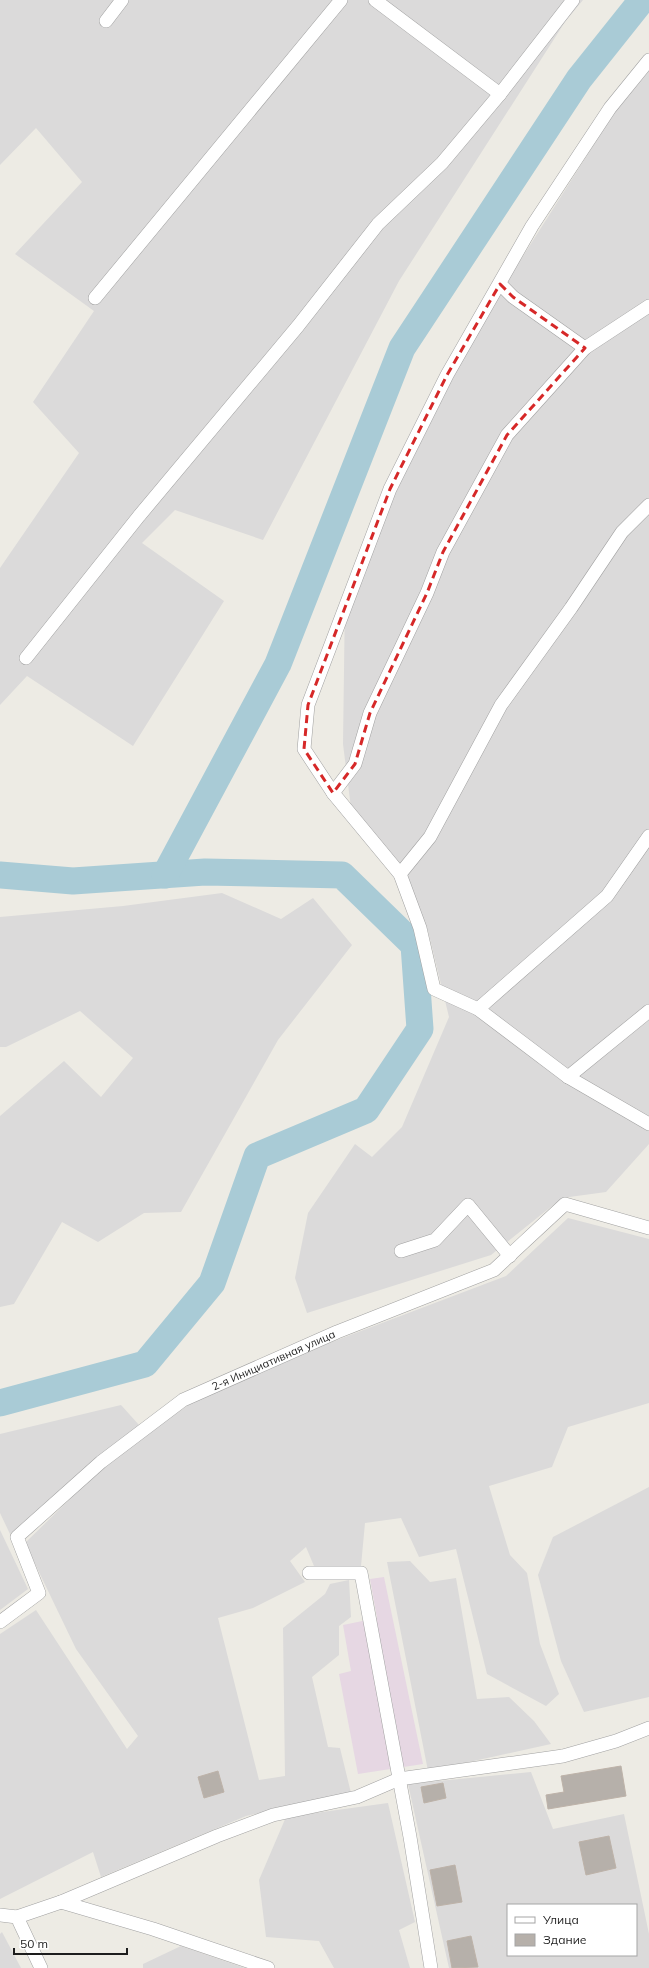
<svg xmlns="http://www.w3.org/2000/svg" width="649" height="1968" viewBox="0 0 649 1968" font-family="Mulish,sans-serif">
	<rect width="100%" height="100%" fill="#edebe4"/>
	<g fill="#dbdada" fill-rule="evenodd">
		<polygon points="0,0 583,0 565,22 399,281 263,540 175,510 142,543 224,601 133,746 27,676 0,705 0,568 79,453 33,402 94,311 15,254 82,182 36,128 0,165"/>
		<polygon points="649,58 649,1144 606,1192 562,1198 491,1255 307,1313 295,1278 308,1213 355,1144 372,1157 402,1127 449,1017 428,931 396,860 351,808 343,744 345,596 431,406 511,275"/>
		<polygon points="222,893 281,919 313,898 352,945 278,1040 181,1212 144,1213 98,1242 62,1222 14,1304 0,1307 0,1116 64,1061 101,1097 133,1058 80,1011 6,1047 0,1047 0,917 123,906"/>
		<polygon points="568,1218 649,1239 649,1403 568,1427 552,1467 489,1486 510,1555 527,1573 540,1644 559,1694 546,1706 487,1674 456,1549 419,1557 401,1518 365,1523 361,1566 314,1566 306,1547 290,1561 305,1582 253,1608 218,1618 259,1780 285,1776 283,1628 325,1594 330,1584 349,1580 351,1617 339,1626 339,1655 312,1677 328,1747 340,1748 351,1793 246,1816 101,1877 93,1852 0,1899 0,1634 36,1610 127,1749 138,1736 76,1649 25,1543 113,1457 216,1386 506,1276"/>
		<polygon points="121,1405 139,1425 10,1534 0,1513 0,1434"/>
		<polygon points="649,1487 649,1697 584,1712 561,1661 538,1575 553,1537"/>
		<polygon points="0,1530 28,1589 0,1610"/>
		<polygon points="410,1561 430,1582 456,1578 477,1699 509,1697 534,1721 551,1744 428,1771 387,1562"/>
		<path d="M 531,1772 L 553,1829 L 624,1814 L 649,1934 L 649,1968 L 449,1968 L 408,1784 ZM 508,1905 L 636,1905 L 636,1955 L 508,1955 Z"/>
		<polygon points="388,1803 415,1922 399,1930 410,1968 334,1968 319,1941 266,1937 259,1880 286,1817"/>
		<polygon points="2,1932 21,1968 0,1968 0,1934"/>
		<polygon points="181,1946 245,1968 143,1968 143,1964"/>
	</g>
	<polygon fill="#e6d7e3" points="384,1577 423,1764 358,1774 339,1674 351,1671 343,1625 377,1618 370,1579"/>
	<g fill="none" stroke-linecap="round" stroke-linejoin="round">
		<g stroke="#a9cbd6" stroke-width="27">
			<polyline points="0,875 73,881 205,872 342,875 414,945 420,1029 366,1110 257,1156 212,1283 145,1364 0,1403"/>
			<polyline points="165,875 278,664 402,348 579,79 642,0"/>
		</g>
	</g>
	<g fill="#b6b0aa" stroke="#bdb2a8">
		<polygon points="621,1766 626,1796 548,1809 546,1795 564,1792 561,1776"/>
		<polygon points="218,1771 224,1792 204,1798 198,1777"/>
		<polygon points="443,1783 446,1798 424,1803 421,1787"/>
		<polygon points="609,1836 616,1868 586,1875 579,1842"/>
		<polygon points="455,1865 462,1902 437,1906 430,1870"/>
		<polygon points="471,1936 478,1967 452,1968 447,1941"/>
	</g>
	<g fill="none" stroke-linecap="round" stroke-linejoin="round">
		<defs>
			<g id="street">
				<polyline points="375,0 500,94"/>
				<polyline points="106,21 122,0"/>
				<polyline points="500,284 513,297 585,348"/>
				<polyline points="95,298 341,0"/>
				<polyline points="649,306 585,348 507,435 443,552 427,593 370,713 355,764 333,793 400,874 420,928 434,989 478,1009 568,1077 649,1124"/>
				<polyline points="26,658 139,516 298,326 378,224 442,163 500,94 573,0"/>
				<polyline points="333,793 304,749 308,705 390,489 447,375 532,226 610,108 649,60"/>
				<polyline points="400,874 430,837 501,705 571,608 622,532 649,505"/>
				<polyline points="478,1009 607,896 649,836"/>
				<polyline points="568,1077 649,1011"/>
				<polyline points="401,1251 435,1240 468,1205 510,1256"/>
				<polyline points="309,1573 361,1573 410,1837 431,1968"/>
				<path id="s1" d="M 0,1622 L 39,1593 L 17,1537 L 101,1462 L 183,1400 L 337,1332 L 494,1270 L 565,1204 L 649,1228"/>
				<polyline points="61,1902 153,1929 268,1968"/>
				<polyline points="0,1915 17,1917 41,1968"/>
				<polyline points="17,1917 61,1902 217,1836 273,1815 357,1797 399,1779 563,1756 616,1741 649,1728"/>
			</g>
		</defs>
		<use href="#street" stroke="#a1a1a1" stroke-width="14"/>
		<use href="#street" stroke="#fff" stroke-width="13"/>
	</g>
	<path fill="none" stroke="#d62828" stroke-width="3" stroke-dasharray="8 5" stroke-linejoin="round" d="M 500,284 L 513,297 L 585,348 L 507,435 L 443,552 L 427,593 L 370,713 L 355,764 L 333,793 L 304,749 L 308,705 L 390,489 L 447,375 Z"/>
	<g text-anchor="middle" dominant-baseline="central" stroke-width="4" stroke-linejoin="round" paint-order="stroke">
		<g font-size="11" fill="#1d1d1d" stroke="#fff">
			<text stroke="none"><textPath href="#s1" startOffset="423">2-я Инициативная улица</textPath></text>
		</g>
	</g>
	<rect x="507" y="1904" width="130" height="52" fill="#ffffff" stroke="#a5a5a5"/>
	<rect x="515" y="1917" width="20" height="6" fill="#ffffff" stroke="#a5a5a5"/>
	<text x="543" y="1924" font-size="12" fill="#1d1d1d">Улица</text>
	<rect x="515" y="1934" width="20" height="12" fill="#b6b0aa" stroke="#a5a5a5"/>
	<text x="543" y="1944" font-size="12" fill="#1d1d1d">Здание</text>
	<path d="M14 1948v6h113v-6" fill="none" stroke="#1d1d1d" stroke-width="2"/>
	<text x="20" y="1948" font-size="12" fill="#1d1d1d" stroke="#ffffff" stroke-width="3" paint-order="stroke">50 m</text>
</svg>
